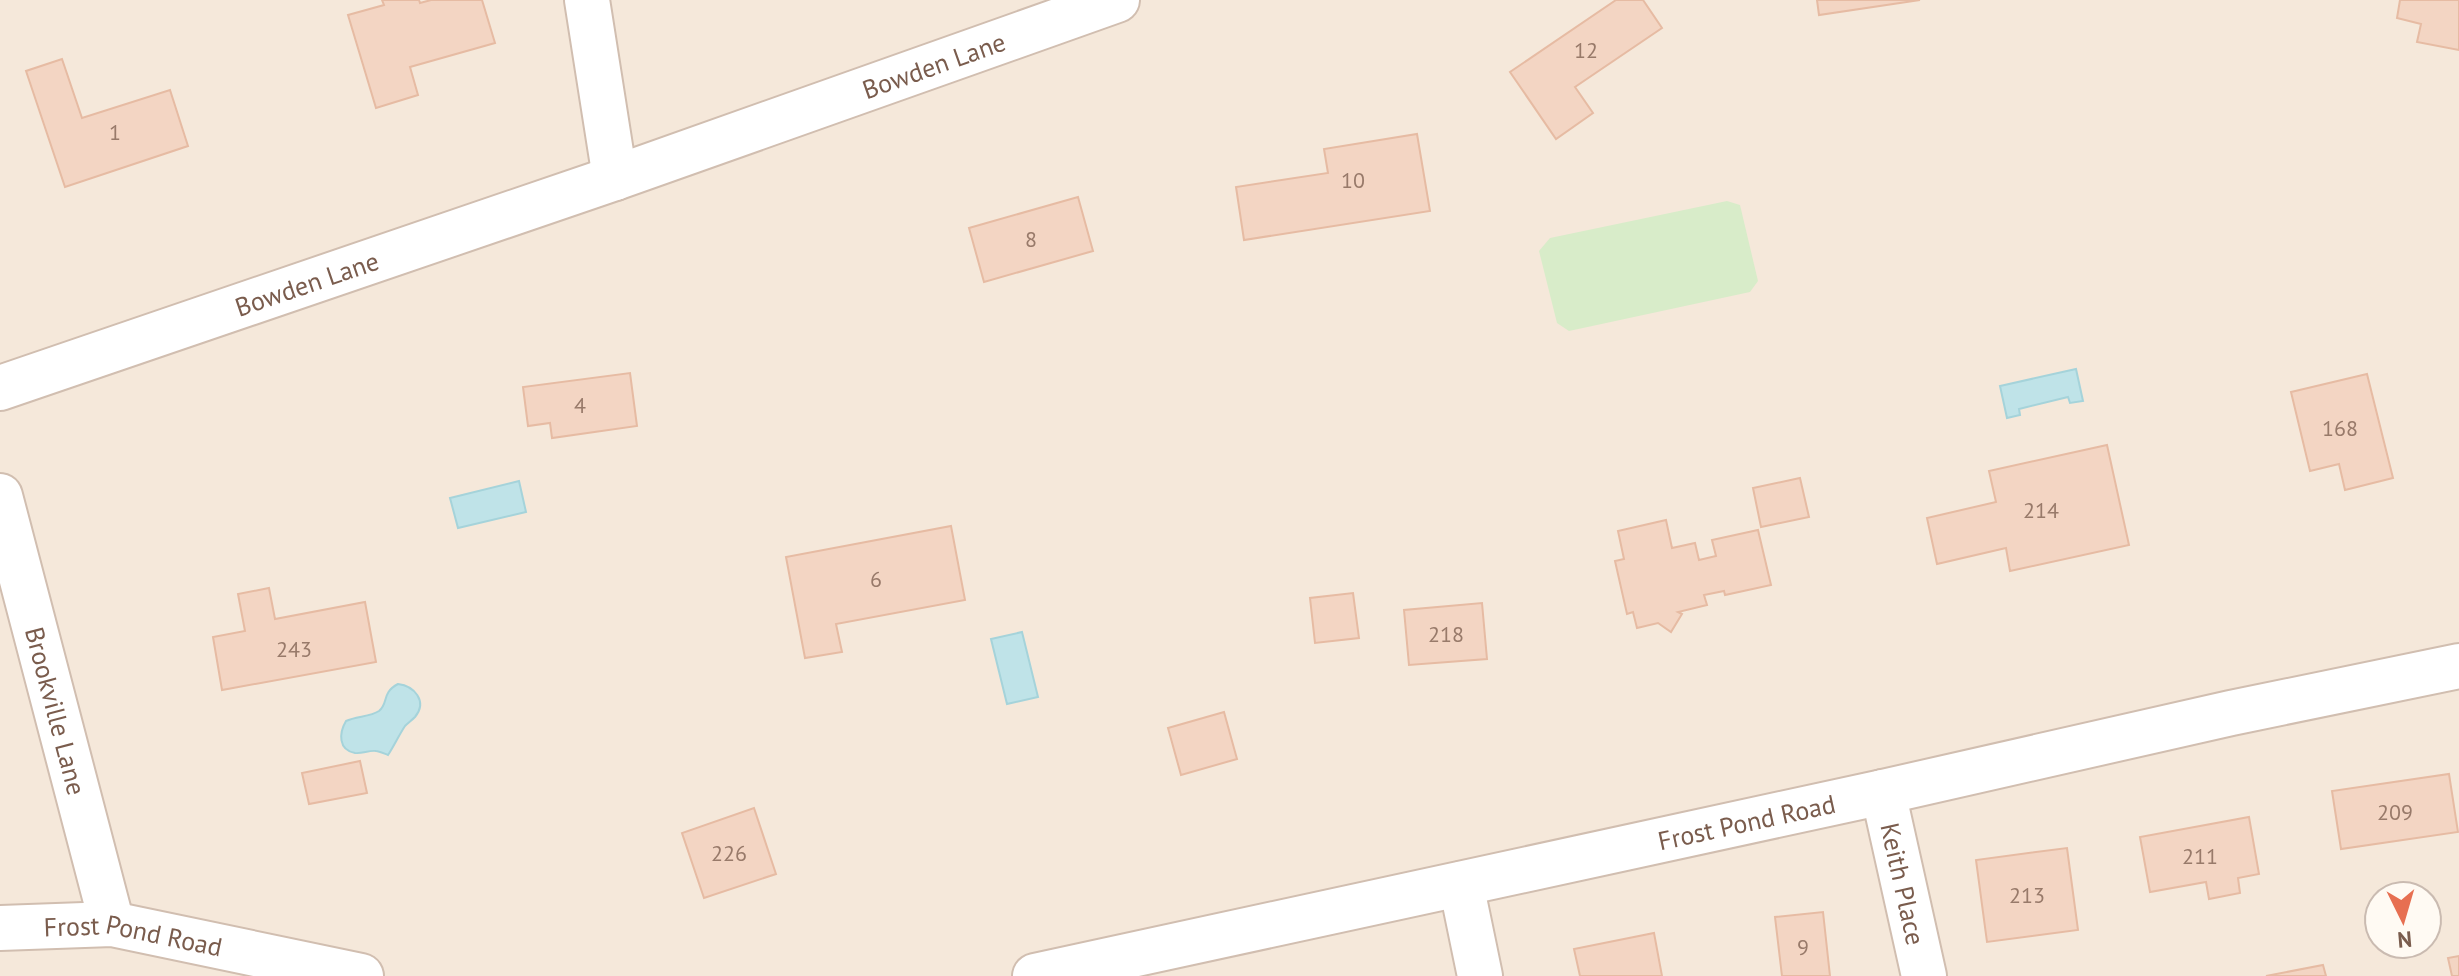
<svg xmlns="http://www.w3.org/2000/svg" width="2459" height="976" viewBox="0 0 2459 976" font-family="'PT Sans',sans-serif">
	<rect width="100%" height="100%" fill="#fdf6ec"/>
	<path fill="#f5e8da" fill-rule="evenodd" d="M 0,0 L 2459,0 L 2459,976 L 0,976 ZM 2379,896 L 2427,896 L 2427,944 L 2379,944 Z"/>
	<polygon fill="#d8ecc9" points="1727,201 1740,205 1758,281 1750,292 1569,331 1557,323 1539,251 1550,238"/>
	<g fill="#bfe3e8" stroke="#a5d3da" stroke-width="2">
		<polygon points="2076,369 2083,401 2070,403 2068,397 2019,409 2020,415 2007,418 2000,386"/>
		<polygon points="519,481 526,512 458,528 450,498"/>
		<polygon points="1022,632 1038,697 1007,704 991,639"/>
		<path d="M 398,684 C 414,686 428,701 415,717 C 412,720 408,723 405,726 C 399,735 394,746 388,755 C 385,754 379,751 376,751 C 369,750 362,754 355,753 C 338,750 339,733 346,721 C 356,716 370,717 379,711 C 389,703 381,693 398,684 Z"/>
	</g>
	<g fill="#f3d5c3" stroke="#e6bba3" stroke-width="2">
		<polygon points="382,0 419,0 420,3 431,0 482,0 495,43 410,67 418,95 376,108 348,15 384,5"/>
		<polygon points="1616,0 1643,0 1662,28 1575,87 1593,113 1556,139 1510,72"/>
		<polygon points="1817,0 1920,0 1819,15"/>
		<polygon points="2400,0 2459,0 2459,50 2417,42 2421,24 2397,18"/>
		<polygon points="62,59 82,118 170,90 188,146 65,187 26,71"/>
		<polygon points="1417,134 1430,211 1244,240 1236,187 1328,173 1324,149"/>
		<polygon points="1078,197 1093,251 984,282 969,228"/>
		<polygon points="630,373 637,426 552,438 550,423 528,426 523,387"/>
		<polygon points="2367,374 2393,478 2345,490 2339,464 2310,471 2291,392"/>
		<polygon points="2107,445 2129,545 2010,571 2006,548 1937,564 1927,518 1996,502 1989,471"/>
		<polygon points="1800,478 1809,517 1761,527 1753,488"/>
		<polygon points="1666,520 1672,548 1695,543 1699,560 1716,556 1712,540 1758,530 1771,585 1725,595 1724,591 1704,595 1707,605 1678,612 1682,614 1671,632 1658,623 1637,628 1633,612 1627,614 1615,561 1624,559 1618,531"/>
		<polygon points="951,526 965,600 836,624 842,652 805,658 786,557"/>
		<polygon points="269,588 275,619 365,602 376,662 222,690 213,637 245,631 238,594"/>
		<polygon points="1353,593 1359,638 1315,643 1310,598"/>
		<polygon points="1482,603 1487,659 1409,665 1404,610"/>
		<polygon points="1224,712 1237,759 1181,775 1168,728"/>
		<polygon points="360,761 367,793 309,804 302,773"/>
		<polygon points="2449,774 2458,832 2341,849 2332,791"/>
		<polygon points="754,808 776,874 704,898 682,833"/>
		<polygon points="2249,817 2259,874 2238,878 2240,893 2209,899 2206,882 2150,892 2140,837"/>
		<polygon points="2067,848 2078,930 1987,942 1976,860"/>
		<polygon points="1823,912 1830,976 1782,976 1775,917"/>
		<polygon points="1654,933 1662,976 1580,976 1574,949"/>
		<polygon points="2459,956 2459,976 2452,976 2448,958"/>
		<polygon points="2323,965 2326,976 2266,976"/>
	</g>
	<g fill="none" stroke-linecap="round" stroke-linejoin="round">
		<defs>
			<g id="minor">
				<polyline points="587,0 615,178"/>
				<path id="s1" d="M 0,388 L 615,178 L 1117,0"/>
				<path id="s2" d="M 0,496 L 112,924"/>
				<path id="s3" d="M 1883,792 L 1924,976"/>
				<polyline points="1461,884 1480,976"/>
				<path id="s4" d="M 0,928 L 112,924 L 361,976"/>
				<path id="s5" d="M 1035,976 L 1883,792 L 2231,713 L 2459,666"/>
			</g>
		</defs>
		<use href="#minor" stroke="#d1beb0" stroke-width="48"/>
		<use href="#minor" stroke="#fff" stroke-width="44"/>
	</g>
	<g text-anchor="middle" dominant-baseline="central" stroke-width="6" stroke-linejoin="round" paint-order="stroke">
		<g font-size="22" fill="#987a6a">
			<text x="1586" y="50">12</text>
			<text x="115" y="132">1</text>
			<text x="1353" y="180">10</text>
			<text x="1031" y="239">8</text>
			<text x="580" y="405">4</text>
			<text x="2340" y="428">168</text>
			<text x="2041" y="510">214</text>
			<text x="876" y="579">6</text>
			<text x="1446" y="634">218</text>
			<text x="294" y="649">243</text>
			<text x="2395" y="812">209</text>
			<text x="729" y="853">226</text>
			<text x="2200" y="856">211</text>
			<text x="2027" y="895">213</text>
			<text x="1803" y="947">9</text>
		</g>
		<g font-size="26" fill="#7a5c4d" stroke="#fffaf3">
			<text stroke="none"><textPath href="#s1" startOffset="988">Bowden Lane</textPath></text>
			<text stroke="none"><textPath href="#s1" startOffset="324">Bowden Lane</textPath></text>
			<text stroke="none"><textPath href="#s2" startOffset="222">Brookville Lane</textPath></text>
			<text stroke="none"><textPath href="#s5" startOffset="728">Frost Pond Road</textPath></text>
			<text stroke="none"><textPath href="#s3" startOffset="94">Keith Place</textPath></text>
			<text stroke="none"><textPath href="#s4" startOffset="134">Frost Pond Road</textPath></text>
		</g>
	</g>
	<g transform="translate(2403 920) rotate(175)"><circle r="38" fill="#fffaf3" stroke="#cabbb1" stroke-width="2"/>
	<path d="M0-6L14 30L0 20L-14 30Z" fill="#e76f51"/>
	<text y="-12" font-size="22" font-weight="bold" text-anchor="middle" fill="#7a5c4d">N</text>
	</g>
</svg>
